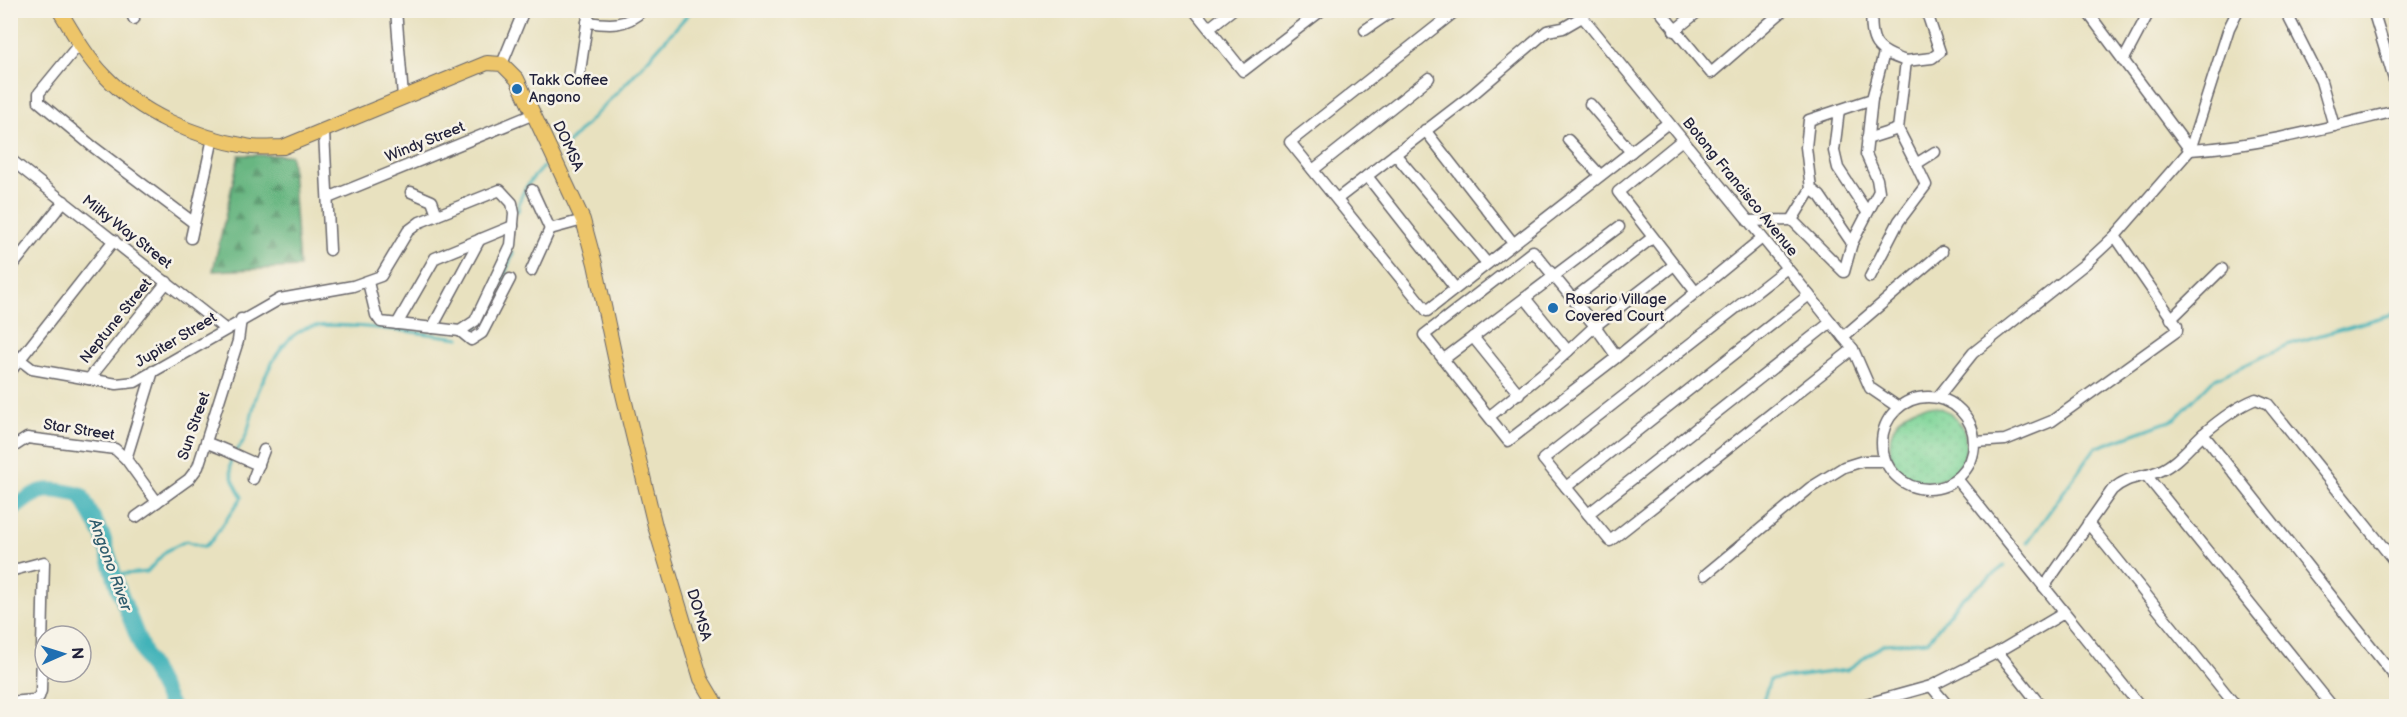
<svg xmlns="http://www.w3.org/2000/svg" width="2407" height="717" viewBox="0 0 2407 717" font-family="'Balsamiq Sans',sans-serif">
	<defs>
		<pattern id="grass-dots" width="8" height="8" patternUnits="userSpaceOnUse" patternTransform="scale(1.5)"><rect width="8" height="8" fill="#7fd599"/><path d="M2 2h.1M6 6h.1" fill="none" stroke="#6db785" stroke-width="1.8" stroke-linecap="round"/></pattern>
		<pattern id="forest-firs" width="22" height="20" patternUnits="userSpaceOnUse" patternTransform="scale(1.5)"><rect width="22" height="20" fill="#67b681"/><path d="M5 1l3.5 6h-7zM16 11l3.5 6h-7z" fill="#54946b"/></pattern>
	</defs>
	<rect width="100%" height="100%" fill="#f7f3e8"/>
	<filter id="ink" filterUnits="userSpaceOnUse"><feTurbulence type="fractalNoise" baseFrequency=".0167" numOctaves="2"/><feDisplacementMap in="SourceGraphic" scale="12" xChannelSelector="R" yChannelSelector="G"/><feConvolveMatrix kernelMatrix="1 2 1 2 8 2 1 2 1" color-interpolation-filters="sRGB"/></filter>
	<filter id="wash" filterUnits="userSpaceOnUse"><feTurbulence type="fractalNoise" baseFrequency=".008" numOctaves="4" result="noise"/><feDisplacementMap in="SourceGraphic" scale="24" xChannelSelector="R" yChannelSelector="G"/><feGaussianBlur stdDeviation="1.35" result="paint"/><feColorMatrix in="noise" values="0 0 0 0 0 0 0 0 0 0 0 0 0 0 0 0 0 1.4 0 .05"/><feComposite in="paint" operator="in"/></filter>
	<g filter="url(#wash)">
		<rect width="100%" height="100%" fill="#e8e1bf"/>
		<circle fill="url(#grass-dots)" stroke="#507c6a" stroke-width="1.5" cx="1928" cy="444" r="38"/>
		<polygon fill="url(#forest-firs)" stroke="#446c5e" stroke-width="1.5" points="239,155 291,155 299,267 213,271"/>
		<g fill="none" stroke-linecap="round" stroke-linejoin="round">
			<g stroke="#43b3b9" stroke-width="3">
				<polyline points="566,145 631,78 692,10"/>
				<path d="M 518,211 C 519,193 531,179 543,167"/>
				<path d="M 470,334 C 492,314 502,280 513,253"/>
				<path d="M 236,451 C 253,433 250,408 260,387 C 271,365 281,340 304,329 C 325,318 430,335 460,338"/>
				<polyline points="2027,543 2095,448 2175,419 2213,380 2287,345 2396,313"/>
				<path d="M 114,575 L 147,572 L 166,551 L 186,541 L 204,547 L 212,540 L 242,497 C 234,483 227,472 232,455"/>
				<polyline points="1761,706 1770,680 1847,670 1884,644 1928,641 1959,601 2004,566"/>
			</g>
			<path stroke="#43b3b9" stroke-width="16" d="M 10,512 C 41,487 42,487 81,495 L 103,537 L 118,588 L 145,656 L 171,706"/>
		</g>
	</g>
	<g filter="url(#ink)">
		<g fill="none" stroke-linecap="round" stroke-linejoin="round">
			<defs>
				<g id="minor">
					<polyline points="130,10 134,19"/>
					<polyline points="396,10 403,97"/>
					<polyline points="1194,10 1243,71 1322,10"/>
					<polyline points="1457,10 1290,142 1427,311 1668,123"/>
					<polyline points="1577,10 1853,349 1870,388 1898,407"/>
					<polyline points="1659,10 1711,73 1784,10"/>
					<path d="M 1872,10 C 1869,43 1876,51 1906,61 L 1898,129 L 1916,164 L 1935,152"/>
					<polyline points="2086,10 2190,150"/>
					<polyline points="2285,10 2321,81 2334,126"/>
					<polyline points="2373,10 2396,86"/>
					<path d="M 587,22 C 609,25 626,27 643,10"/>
					<polyline points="1209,28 1232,10"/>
					<polyline points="1365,30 1394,10"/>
					<polyline points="1674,31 1700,10"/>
					<polyline points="80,43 39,93 39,102 92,146 194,223"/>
					<polyline points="1906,61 1932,58 1940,52 1926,10"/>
					<polyline points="2123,61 2150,10"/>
					<polyline points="502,64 524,10"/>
					<polyline points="579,78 589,10"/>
					<polyline points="1590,104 1631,152"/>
					<polyline points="1839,110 1834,151 1838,168 1867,212"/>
					<polyline points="1425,130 1513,243"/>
					<polyline points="324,132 330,250"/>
					<polyline points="1867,139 1898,129"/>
					<polyline points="1568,140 1600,175"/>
					<polyline points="1682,140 1618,192 1695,291"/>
					<path d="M 2190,150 C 2259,146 2329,127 2396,111"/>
					<polyline points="1395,154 1487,263"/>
					<polyline points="10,159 225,329"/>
					<polyline points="1313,170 1429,78"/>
					<polyline points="1367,176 1455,288"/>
					<polyline points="1811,189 1820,196 1852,243"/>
					<polyline points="532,190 550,229"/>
					<polyline points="411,192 432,201 437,215"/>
					<polyline points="328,198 534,114"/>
					<polyline points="1337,199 1472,95 1547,31 1563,28 1582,17"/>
					<polyline points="1792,220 1844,272 1852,243 1879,191 1877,179 1866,154 1872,99"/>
					<polyline points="1748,221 1792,220 1811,189 1806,147 1809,120 1872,99 1884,53"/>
					<polyline points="191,238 213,138"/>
					<polyline points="1787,268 1543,459 1610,541 1853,349"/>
					<polyline points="10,269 64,201"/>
					<polyline points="531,271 550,229 583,220"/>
					<polyline points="1870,277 1899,221 1926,185 1916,164"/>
					<polyline points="368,282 376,315 381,322 460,331"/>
					<polyline points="1525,298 1568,351"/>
					<polyline points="1573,299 1652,238"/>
					<polyline points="2171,319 2222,269"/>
					<polyline points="397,324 435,258 513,226"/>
					<polyline points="432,328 480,239"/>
					<polyline points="460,331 471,340 482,333 510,279"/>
					<polyline points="1473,337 1519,394"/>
					<polyline points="1843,337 1942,252"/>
					<polyline points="10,352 32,369 117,384 135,382 280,299 353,286 381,276 408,231 420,222 500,190 512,203 514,213 511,245 475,321 460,331"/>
					<polyline points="1617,357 1595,326 1533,251 1424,335 1508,441 1617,357 1762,238"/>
					<polyline points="1444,359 1619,227"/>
					<polyline points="10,372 114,240"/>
					<polyline points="89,379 167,282"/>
					<circle cx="1928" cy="443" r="46"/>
					<polyline points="1938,397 1973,353 2085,264 2115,236 2190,150 2229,28 2238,10"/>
					<polyline points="1490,416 1553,365 1595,326 1674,265"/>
					<polyline points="2203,434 2396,678"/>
					<polyline points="1975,442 2005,440 2052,421 2177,331 2177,326 2115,236"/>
					<path d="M 207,443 C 225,449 241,458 259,465"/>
					<polyline points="10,449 27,438 115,449 126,459 157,502"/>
					<polyline points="126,459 153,371"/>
					<polyline points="2146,475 2332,706"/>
					<polyline points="253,479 264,450"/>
					<polyline points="1958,480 2140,706"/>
					<polyline points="1566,487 1809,295"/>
					<polyline points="1588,514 1831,322"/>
					<polyline points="136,517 189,479 198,467 238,341 241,319"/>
					<polyline points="2088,523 2236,706"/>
					<polyline points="10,571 44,562 41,691 39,697 34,700 10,702"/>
					<polyline points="1705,575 1810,488 1844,467 1863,461 1885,461"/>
					<path d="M 2044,587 L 2112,490 C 2129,475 2140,479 2159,471 C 2176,464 2188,448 2202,435 C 2218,421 2236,407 2256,399 L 2268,404 L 2396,563"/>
					<polyline points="1998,652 2041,706"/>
					<polyline points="1931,686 1948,706"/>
					<polyline points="1859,706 1931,686 1998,652 2064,613"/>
				</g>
				<path id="major" d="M 59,10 C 73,32 86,57 104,75 C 140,113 194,137 246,146 C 258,149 271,147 283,147 L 487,63 L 502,64 L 517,79 L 583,220 L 595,264 L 622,390 L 655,526 L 701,679 L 717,706"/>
			</defs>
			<use href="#minor" stroke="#676569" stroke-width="13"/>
			<use href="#major" stroke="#676569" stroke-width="16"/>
			<use href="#minor" stroke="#fff" stroke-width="10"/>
			<use href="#major" stroke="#edc569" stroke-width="14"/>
		</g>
	</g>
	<g fill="#1f6fb2" stroke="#f7f3e8" stroke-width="2">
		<circle cx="517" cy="89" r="6"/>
		<circle cx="1553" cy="308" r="6"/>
	</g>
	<g text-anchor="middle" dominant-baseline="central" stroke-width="5" stroke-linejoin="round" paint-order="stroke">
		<g font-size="15" fill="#22223b" stroke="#f7f3e8" text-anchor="start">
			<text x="529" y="80">Takk Coffee<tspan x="529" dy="17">Angono</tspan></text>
			<text x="1565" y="299">Rosario Village<tspan x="1565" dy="17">Covered Court</tspan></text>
		</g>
		<g font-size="15" fill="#22223b" stroke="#f7f3e8">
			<text transform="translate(425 142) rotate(-22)">Windy Street</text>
			<text transform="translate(568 146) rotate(65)">DOMSA</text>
			<text transform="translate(1740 187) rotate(51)">Botong Francisco Avenue</text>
			<text transform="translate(127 232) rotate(38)">Milky Way Street</text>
			<text transform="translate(116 321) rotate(-51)">Neptune Street</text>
			<text transform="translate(176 340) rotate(-31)">Jupiter Street</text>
			<text transform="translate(194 426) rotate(-71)">Sun Street</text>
			<text transform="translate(79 430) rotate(9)">Star Street</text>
			<text transform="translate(699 615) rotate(73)">DOMSA</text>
		</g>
		<g font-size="16" font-style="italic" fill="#2f5c6d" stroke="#f7f3e8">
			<text transform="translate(110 565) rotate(70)">Angono River</text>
		</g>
	</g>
	<rect width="2407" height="717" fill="none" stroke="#f7f3e8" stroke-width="36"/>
	<g transform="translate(63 654) rotate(87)"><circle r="28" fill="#f7f3e8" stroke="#a29fa3" stroke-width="1.5"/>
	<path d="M0-4.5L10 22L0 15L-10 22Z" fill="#1f6fb2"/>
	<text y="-9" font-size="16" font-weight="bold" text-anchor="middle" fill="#22223b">N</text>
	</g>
</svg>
